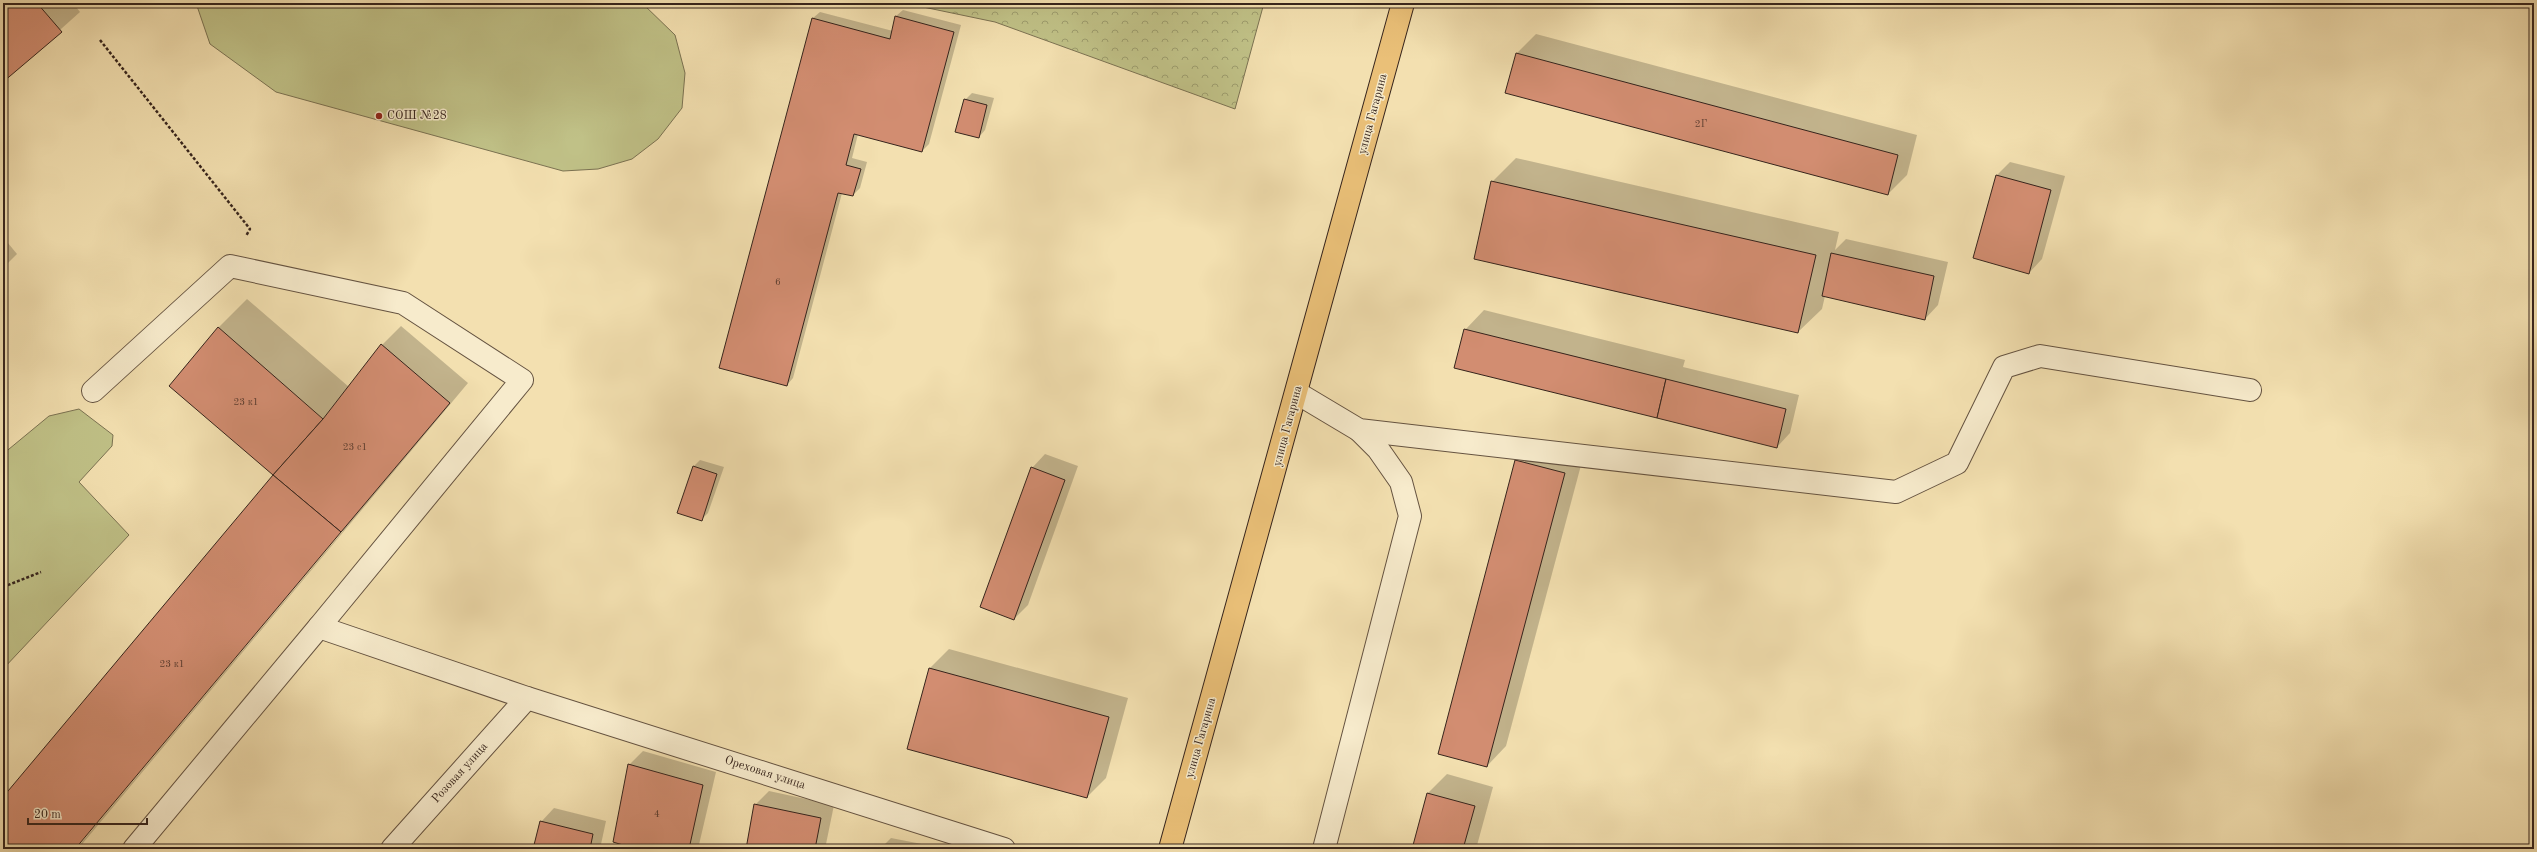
<svg xmlns="http://www.w3.org/2000/svg" width="2537" height="852" viewBox="0 0 2537 852" font-family="'Old Standard TT',serif">
	<defs>
		<pattern id="forest-crowns" width="20" height="18" patternUnits="userSpaceOnUse"><rect width="20" height="18" fill="#c0c187"/><path d="M2 6a3 3 0 1 1 6 0M12 15a3 3 0 1 1 6 0" fill="none" stroke="#9d9d6e"/></pattern>
	</defs>
	<rect width="100%" height="100%" fill="#f3e0b0"/>
	<filter id="stains"><feTurbulence type="fractalNoise" baseFrequency=".005" numOctaves="4"/><feColorMatrix values="0 0 0 0 .2 0 0 0 0 .09 0 0 0 0 .02 0 0 0 .5 -.17"/></filter>
	<radialGradient id="worn" r=".72"><stop offset=".6" stop-color="#630" stop-opacity="0"/><stop offset="1" stop-color="#630" stop-opacity=".3"/></radialGradient>
	<g fill="#c0c187" stroke="#7b7252">
		<polygon points="196,3 642,3 675,35 685,73 682,108 658,139 632,159 598,169 563,171 276,92 210,44"/>
		<polygon points="79,409 113,435 112,446 79,482 129,535 3,669 3,454 49,416"/>
	</g>
	<polygon fill="url(#forest-crowns)" stroke="#7b7252" points="904,3 1264,3 1235,109 995,22"/>
	<g fill="#0003">
		<polygon points="3,3 73,3 80,12 3,81"/>
		<polygon points="903,10 961,25 929,144 922,151 858,134 852,158 867,162 860,188 853,195 842,193 793,378 787,385 813,18 820,12 893,31 896,16"/>
		<polygon points="1536,34 1917,135 1907,175 1888,194 1516,54"/>
		<polygon points="972,93 994,98 985,130 979,137 965,100"/>
		<polygon points="1516,158 1839,232 1835,250 1846,239 1948,262 1938,305 1925,319 1825,296 1822,309 1798,332 1492,182"/>
		<polygon points="2010,162 2065,176 2042,259 2029,273 1997,175"/>
		<polygon points="3,237 17,254 3,268"/>
		<polygon points="247,299 349,387 382,345 401,326 468,383 78,849 76,849 343,531 341,531 74,849 3,849 3,798 275,475 218,328"/>
		<polygon points="1484,310 1685,360 1683,367 1799,395 1790,433 1777,447 1465,330"/>
		<polygon points="1535,442 1584,454 1506,746 1487,766 1516,461"/>
		<polygon points="1045,454 1078,466 1028,605 1014,619 1032,468"/>
		<polygon points="700,460 724,467 708,513 701,520 693,467"/>
		<polygon points="949,649 1128,698 1106,778 1087,797 908,748 930,668"/>
		<polygon points="643,751 716,772 698,849 640,849 629,765"/>
		<polygon points="1447,774 1493,787 1476,849 1413,849 1427,794"/>
		<polygon points="769,791 834,805 825,849 747,849 755,805"/>
		<polygon points="554,808 606,821 600,849 535,849 541,822"/>
		<polygon points="891,838 927,845 926,849 880,849"/>
	</g>
	<g fill="#d28d71" stroke="#36241c">
		<polygon points="3,3 37,3 62,32 3,82"/>
		<polygon points="895,16 954,32 922,152 854,134 846,165 861,169 853,196 838,193 787,386 719,368 812,18 890,39"/>
		<polygon points="1516,53 1898,155 1888,195 1505,93"/>
		<polygon points="964,99 987,105 979,138 955,132"/>
		<polygon points="1996,175 2051,190 2029,274 1973,258"/>
		<polygon points="1491,181 1816,255 1798,333 1474,259"/>
		<polygon points="1831,253 1934,276 1925,320 1822,296"/>
		<polygon points="218,327 323,419 273,475 169,386"/>
		<polygon points="1464,329 1666,379 1657,418 1454,368"/>
		<polygon points="381,344 450,403 341,532 273,475 323,419"/>
		<polygon points="1666,379 1786,409 1777,448 1657,418"/>
		<polygon points="1515,460 1565,473 1487,767 1438,754"/>
		<polygon points="693,466 717,474 702,521 677,513"/>
		<polygon points="1031,467 1065,480 1014,620 980,607"/>
		<polygon points="273,475 341,532 75,849 3,849 3,797"/>
		<polygon points="929,668 1109,717 1087,798 907,749"/>
		<polygon points="628,764 703,785 689,849 636,849 613,842"/>
		<polygon points="1427,793 1475,806 1463,849 1412,849"/>
		<polygon points="754,804 821,818 815,849 746,849"/>
		<polygon points="540,821 593,834 590,849 533,849"/>
	</g>
	<g fill="none" stroke-linecap="round" stroke-linejoin="round">
		<defs>
			<g id="minor">
				<polyline points="93,391 230,266 403,303 522,380 319,627 527,698 1004,849"/>
				<polyline points="1297,393 1359,430 1896,492 1957,463 2004,367 2040,356 2250,390"/>
				<polyline points="134,849 319,627"/>
				<polyline points="392,849 527,698"/>
				<polyline points="1324,849 1410,516 1401,482 1378,449 1359,430"/>
			</g>
			<polyline id="major" points="1170,849 1403,3"/>
		</defs>
		<use href="#minor" stroke="#655341" stroke-width="24"/>
		<use href="#major" stroke="#36241c" stroke-width="24"/>
		<g stroke="#36241c" stroke-width="2.5" stroke-dasharray="3 2" stroke-linecap="butt">
			<polyline points="100,40 250,229 246,236"/>
			<polyline points="3,587 41,572"/>
		</g>
		<use href="#minor" stroke="#f7ebcc" stroke-width="22"/>
		<use href="#major" stroke="#eac078" stroke-width="22"/>
	</g>
	<circle fill="#8f2418" stroke="#f7ebcc" stroke-width="1.5" cx="379" cy="116" r="4"/>
	<g text-anchor="middle" dominant-baseline="central" stroke-width="3" stroke-linejoin="round" paint-order="stroke">
		<g font-size="10" fill="#5d3e31">
			<text x="1701" y="124">2Г</text>
			<text x="778" y="282">6</text>
			<text x="246" y="402">23 к1</text>
			<text x="355" y="447">23 с1</text>
			<text x="172" y="664">23 к1</text>
			<text x="657" y="814">4</text>
		</g>
		<g font-size="12" fill="#36241c" stroke="#f7ebcc">
			<text transform="translate(1373 114) rotate(-75)">улица Гагарина</text>
			<text transform="translate(1288 426) rotate(-75)">улица Гагарина</text>
			<text transform="translate(1201 738) rotate(-74)">улица Гагарина</text>
			<text transform="translate(460 773) rotate(-48)">Розовая улица</text>
			<text transform="translate(765 773) rotate(18)">Ореховая улица</text>
		</g>
		<g font-size="12" fill="#36241c" stroke="#f7ebcc" text-anchor="start">
			<text x="387" y="116">СОШ №28</text>
		</g>
	</g>
	<rect width="2537" height="852" fill="none" stroke="#f3e0b0" stroke-width="16"/>
	<rect x="4" y="4" width="2529" height="844" fill="none" stroke="#36241c" stroke-width="2"/>
	<rect x="8" y="8" width="2521" height="836" fill="none" stroke="#36241c"/>
	<path d="M28 818v6h119v-6" fill="none" stroke="#36241c" stroke-width="2"/>
	<text x="34" y="818" font-size="12" fill="#36241c" stroke="#f7ebcc" stroke-width="3" paint-order="stroke">20 m</text>
	<rect width="100%" height="100%" filter="url(#stains)"/>
	<rect width="100%" height="100%" fill="url(#worn)"/>
</svg>
